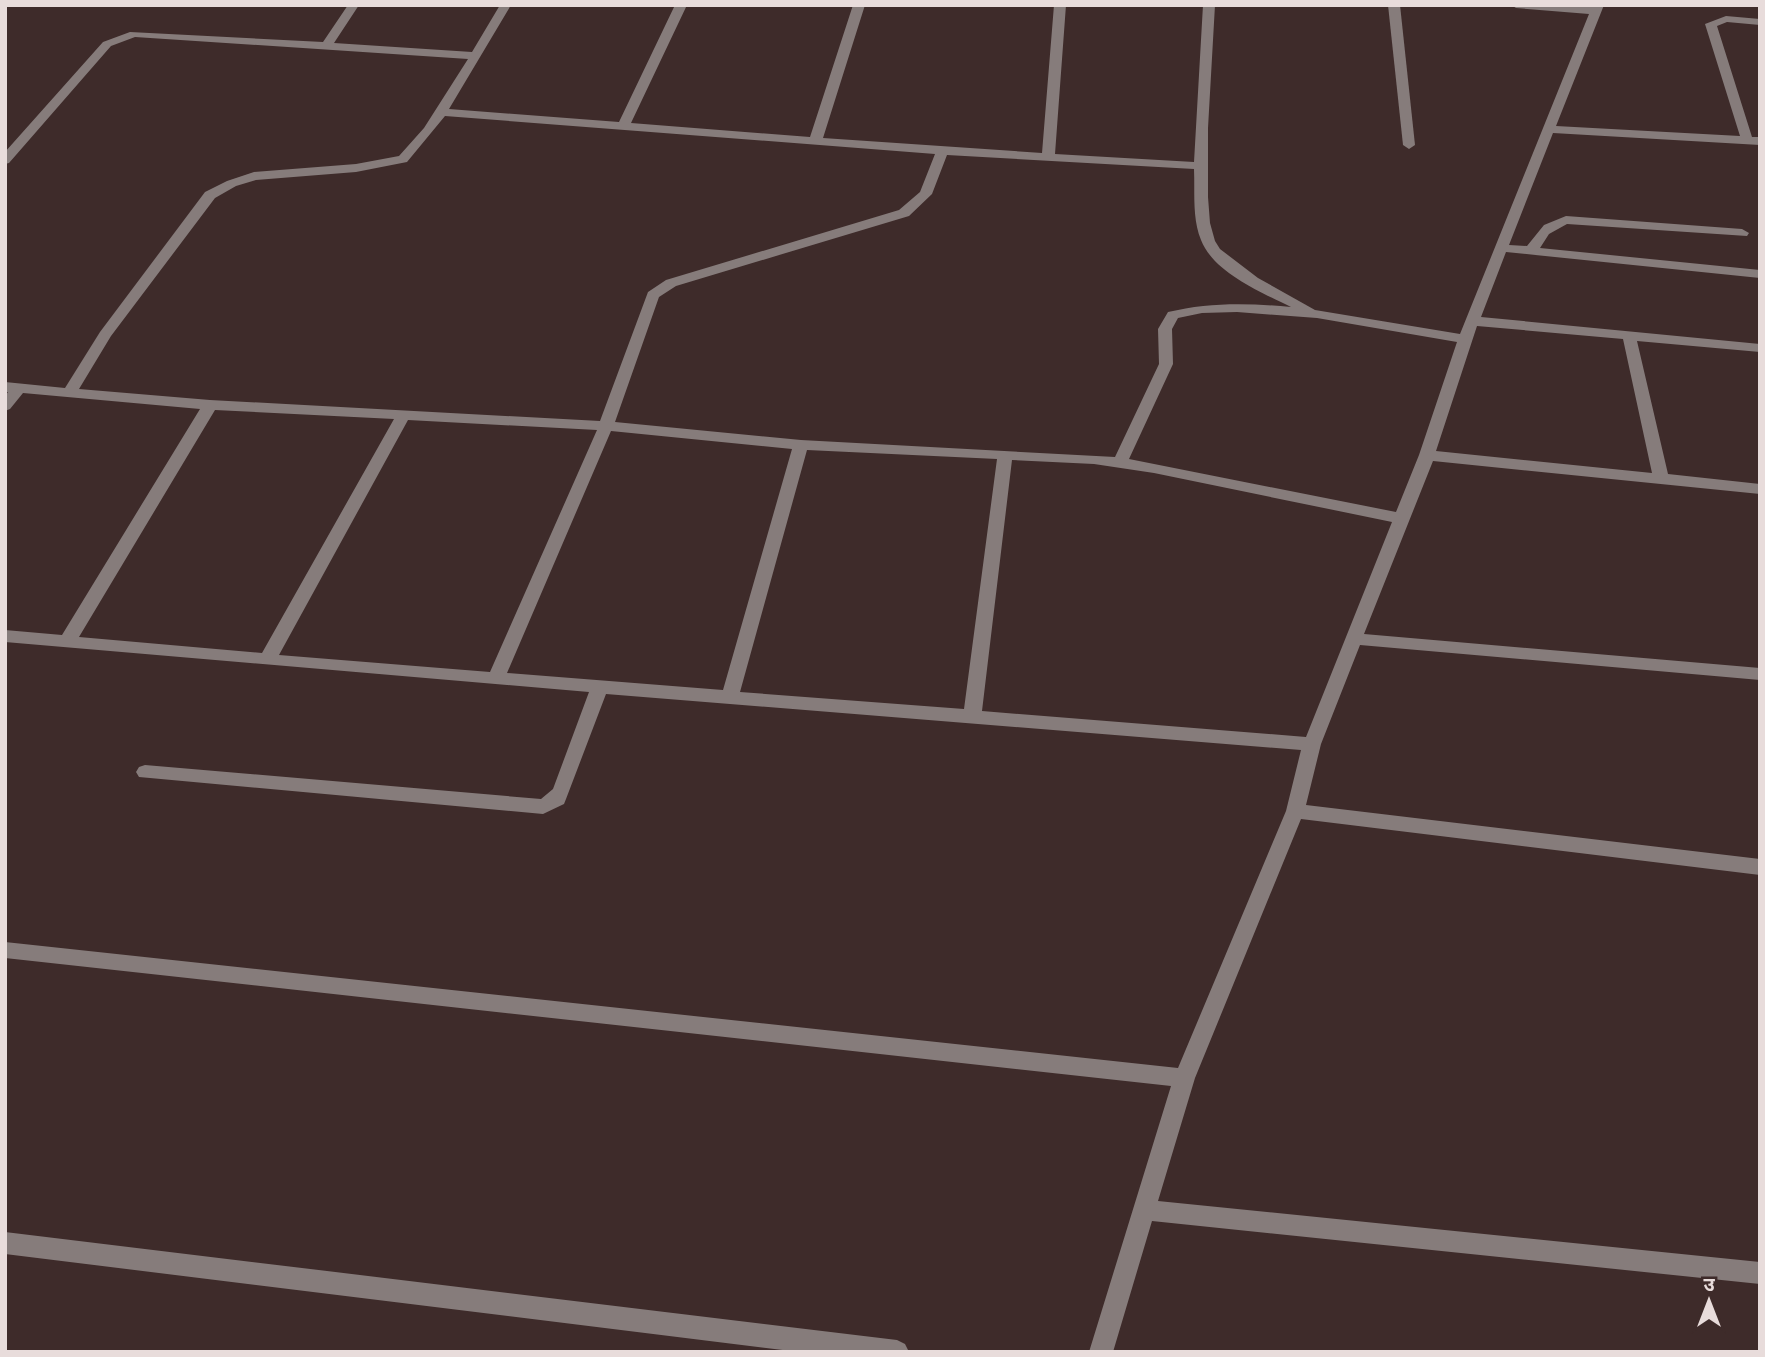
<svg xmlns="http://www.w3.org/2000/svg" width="1765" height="1357" viewBox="0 0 1765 1357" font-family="Roboto,'Noto Sans Devanagari',sans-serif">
	<rect width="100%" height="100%" fill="#3e2b2a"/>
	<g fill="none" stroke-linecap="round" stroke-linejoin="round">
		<g fill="#867c7b" fill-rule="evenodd">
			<path d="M 348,5 L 359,5 L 334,43 L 472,52 L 500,5 L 511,5 L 449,109 L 619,122 L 675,5 L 687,5 L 631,123 L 810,137 L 853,5 L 865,5 L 823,138 L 1042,153 L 1054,5 L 1066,5 L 1055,154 L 1194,162 L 1203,5 L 1215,5 L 1208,128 L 1208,197 L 1210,223 L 1215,241 L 1220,249 L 1258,278 L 1315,310 L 1460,334 L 1589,14 L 1516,8 L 1511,5 L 1604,5 L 1556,126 L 1740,136 L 1705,24 L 1726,16 L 1760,19 L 1760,25 L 1727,22 L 1717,26 L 1752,137 L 1760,137 L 1760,145 L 1553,133 L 1509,245 L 1527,246 L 1544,225 L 1566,216 L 1742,229 L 1749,233 L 1747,236 L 1567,224 L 1549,234 L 1540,248 L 1760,270 L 1760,278 L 1506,252 L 1481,317 L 1760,344 L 1760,352 L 1637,341 L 1668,474 L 1760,484 L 1760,494 L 1433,461 L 1364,634 L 1760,668 L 1760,680 L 1360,645 L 1321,744 L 1306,805 L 1760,859 L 1760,875 L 1301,819 L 1195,1078 L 1158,1201 L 1760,1262 L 1760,1284 L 1152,1221 L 1113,1352 L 1089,1352 L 1171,1086 L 5,958 L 5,942 L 1178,1068 L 1286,811 L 1301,750 L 606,694 L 566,799 L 564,804 L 543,814 L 139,777 L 136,772 L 139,767 L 145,765 L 541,799 L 553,789 L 589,692 L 5,642 L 5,630 L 62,635 L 200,409 L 23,393 L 10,409 L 5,411 L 5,396 L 8,392 L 5,392 L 5,382 L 65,388 L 100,332 L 205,192 L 227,181 L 254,172 L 356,164 L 399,156 L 424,128 L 468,59 L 135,37 L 111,46 L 9,163 L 5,164 L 5,152 L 103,42 L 130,32 L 323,42 ZM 445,116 L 935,154 L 920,192 L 899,210 L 666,280 L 648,292 L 600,421 L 210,400 L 79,389 L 111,336 L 215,198 L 236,186 L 256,180 L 356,172 L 407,162 ZM 947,155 L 1194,169 C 1195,192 1192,218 1201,240 C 1214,273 1261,292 1291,307 C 1249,303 1209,302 1168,312 L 1158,329 L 1159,364 L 1115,457 L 801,440 L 615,422 L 659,297 L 676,286 L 909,216 L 932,194 ZM 1237,312 L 1317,318 L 1457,342 L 1419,455 L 1396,512 L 1129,459 L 1173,364 L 1172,329 L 1178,318 L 1202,313 ZM 1477,326 L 1623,339 L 1652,473 L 1436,451 ZM 215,410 L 394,419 L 262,653 L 79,637 ZM 408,420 L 597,430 L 490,672 L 279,655 ZM 611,431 L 792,449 L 723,690 L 507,673 ZM 807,450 L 997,459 L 964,709 L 740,692 ZM 1012,460 L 1094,464 L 1154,473 L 1392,522 L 1306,737 L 982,711 Z"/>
			<polygon points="1388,5 1400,5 1415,145 1409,149 1403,145"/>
			<polygon points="5,1232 897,1340 905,1344 909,1352 799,1352 5,1254"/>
		</g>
	</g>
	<rect width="1765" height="1357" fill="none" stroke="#e8dcdb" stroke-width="14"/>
	<g transform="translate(1709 1301)" stroke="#3e2b2a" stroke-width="5" paint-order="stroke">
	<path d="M0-5L12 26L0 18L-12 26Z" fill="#e8dcdb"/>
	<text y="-10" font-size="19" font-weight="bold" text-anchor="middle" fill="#e8dcdb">उ</text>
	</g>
</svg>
